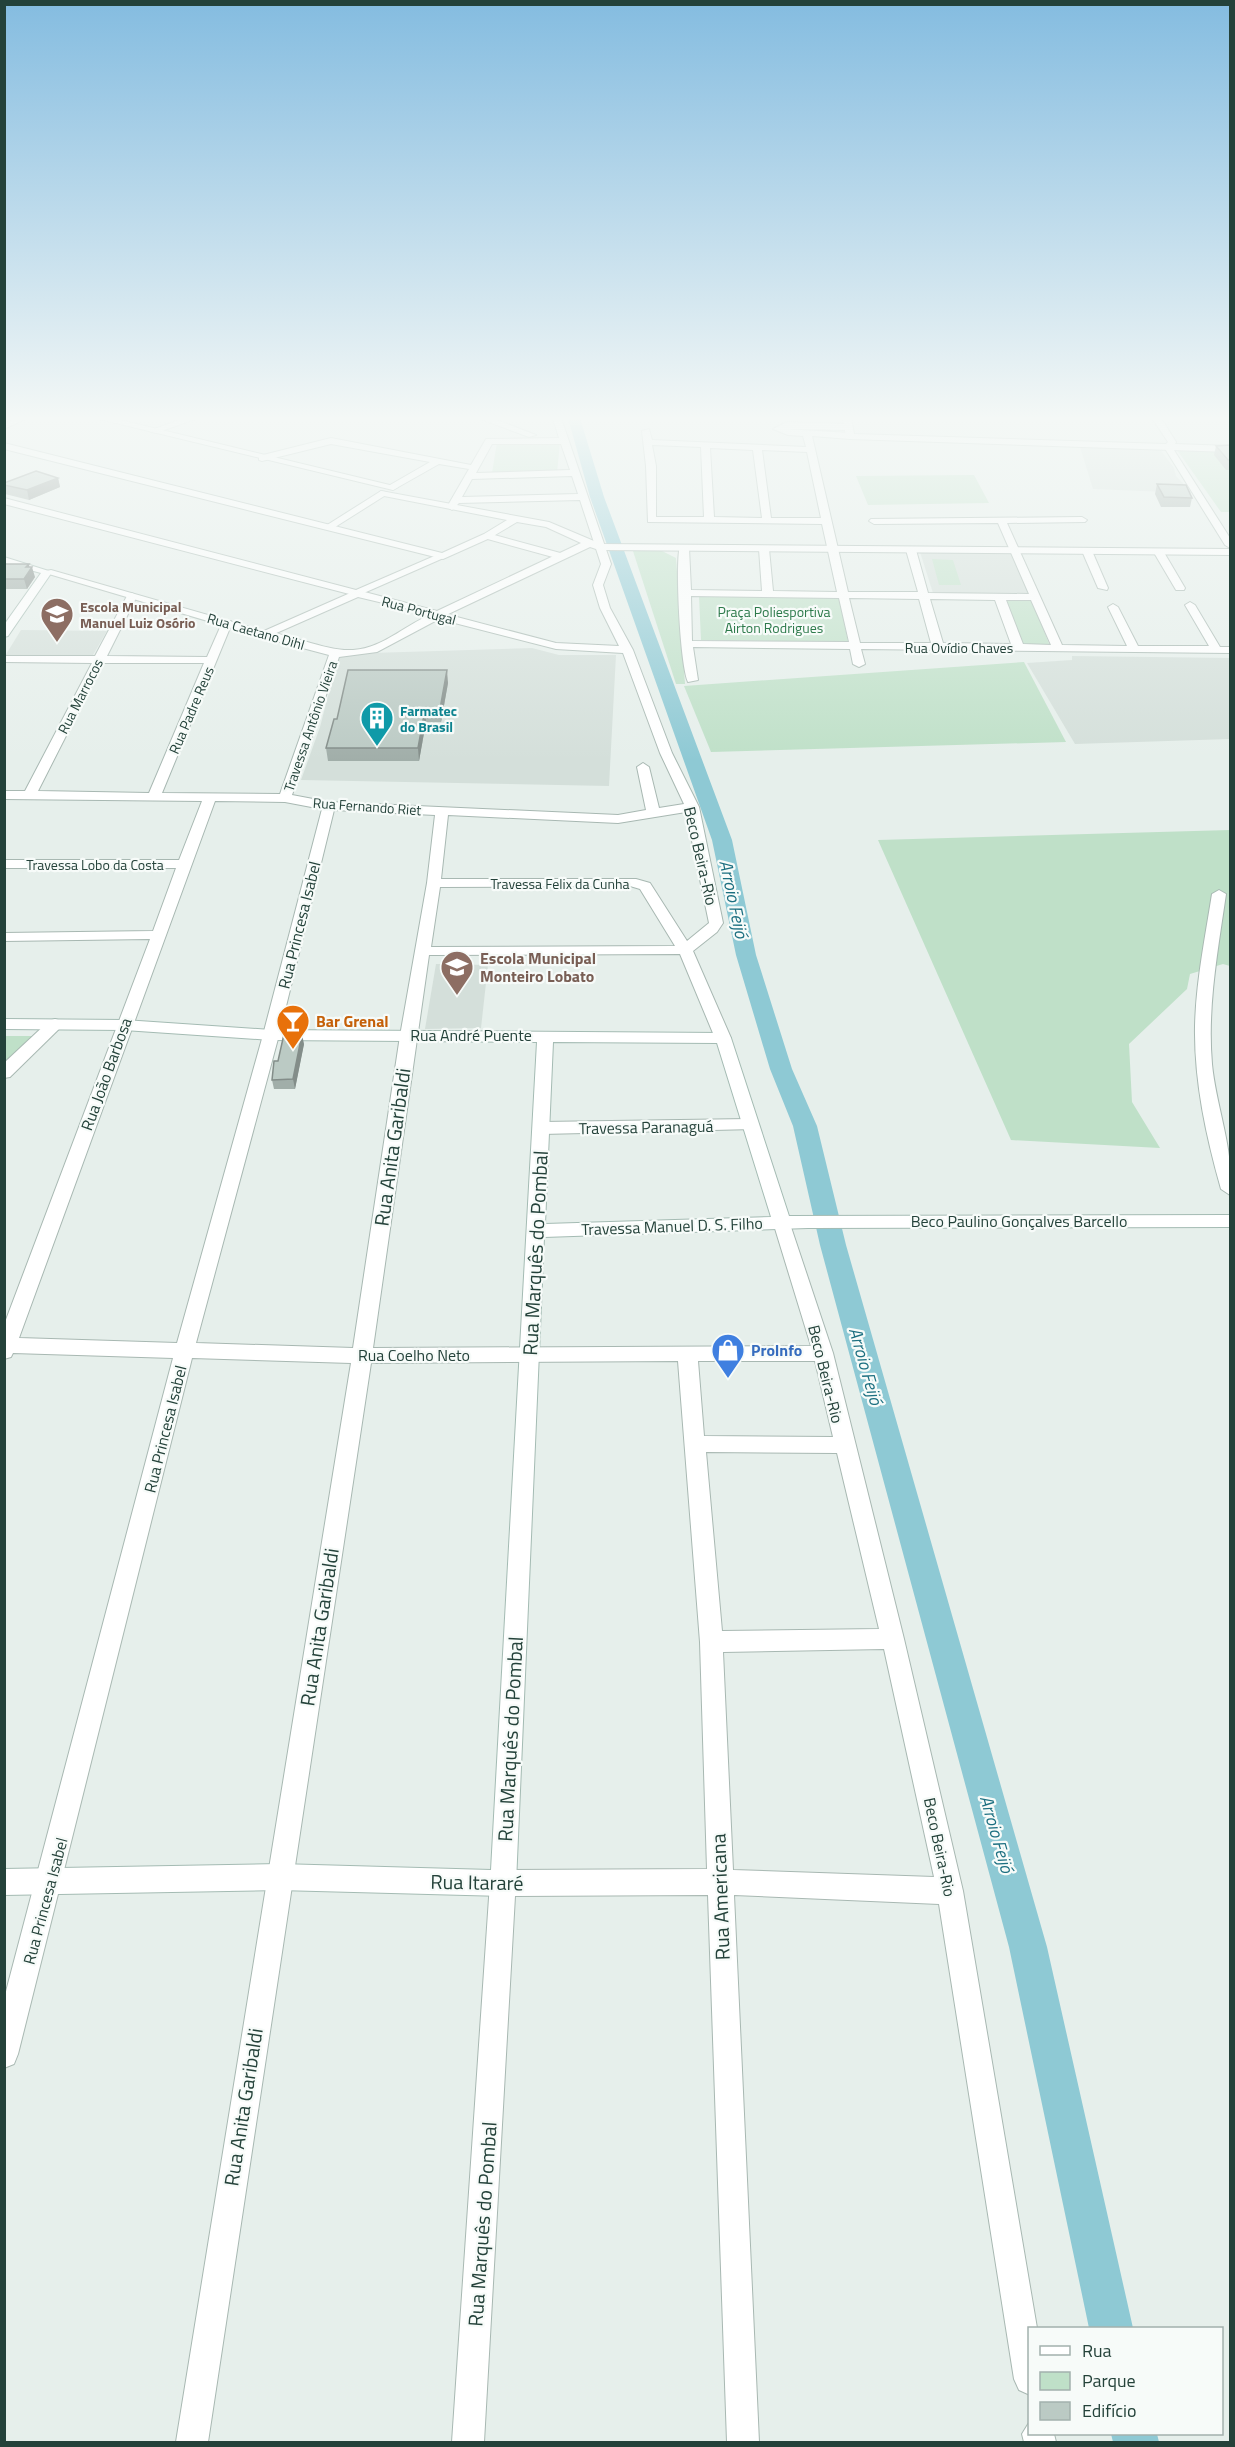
<svg xmlns="http://www.w3.org/2000/svg" width="1235" height="2447" viewBox="0 0 1235 2447" font-family="'Titillium Web',sans-serif">
	<rect width="100%" height="100%" fill="#e6efeb"/>
	<g fill="#d4dfda">
		<polygon points="1080,447 1159,448 1174,468 1176,476 1192,493 1093,489"/>
		<polygon points="920,552 1013,554 1032,595 933,593"/>
		<polygon points="21,630 107,631 93,655 5,656"/>
		<polygon points="532,648 559,655 616,655 609,786 301,780 320,727 339,654"/>
		<polygon points="1072,656 1230,658 1230,739 1075,744 1027,663 1072,660"/>
		<polygon points="436,964 488,965 481,1028 425,1029"/>
	</g>
	<g fill="#bfe0c8">
		<polygon points="497,442 560,442 557,473 492,473"/>
		<polygon points="1177,450 1230,452 1230,512 1221,512"/>
		<polygon points="974,475 989,503 868,505 856,476"/>
		<polygon points="632,548 660,550 676,558 685,684 676,684"/>
		<polygon points="932,559 953,560 961,585 939,585"/>
		<polygon points="699,596 839,597 848,642 701,640"/>
		<polygon points="1005,598 1031,599 1050,646 1023,646"/>
		<polygon points="1024,662 1066,742 711,752 684,686"/>
		<polygon points="1230,830 1230,966 1223,964 1190,974 1187,989 1129,1044 1132,1102 1160,1148 1011,1140 878,840"/>
		<polygon points="5,1036 38,1036 5,1066"/>
	</g>
	<g fill="none" stroke-linecap="round" stroke-linejoin="round">
		<g fill="#8ec9d4" fill-rule="evenodd">
			<polygon points="568,418 580,418 604,497 732,840 756,955 792,1069 817,1126 846,1245 1047,1947 1133,2328 1089,2328 1009,1947 820,1245 793,1126 770,1069 736,955 712,840 590,497"/>
			<polygon points="1111,2434 1157,2434 1159,2442 1113,2442"/>
		</g>
		<defs>
			<g id="minor">
				<polygon points="16,418 28,418 4,429 4,424"/>
				<polygon points="184,418 198,418 156,433 149,431"/>
				<polygon points="478,418 492,418 536,435 529,437"/>
				<path d="M 553,418 L 561,418 L 611,564 L 603,585 L 610,608 L 633,650 L 672,753 L 699,807 L 723,923 L 717,932 L 693,951 L 731,1038 L 723,1043 L 715,1038 L 680,954 L 429,955 L 373,1348 L 811,1346 L 773,1222 L 776,1218 L 788,1218 L 833,1353 L 904,1639 L 963,1891 L 1037,2328 L 1030,2328 L 1030,2395 L 1019,2390 L 1014,2379 L 939,1904 L 734,1895 L 759,2442 L 727,2442 L 708,1895 L 515,1896 L 484,2442 L 452,2442 L 490,1883 L 494,1874 L 503,1870 L 707,1869 L 700,1642 L 678,1361 L 371,1363 L 208,2442 L 176,2442 L 351,1363 L 192,1358 L 18,2054 L 14,2064 L 4,2068 L 4,1999 L 173,1358 L 13,1353 L 11,1357 L 4,1359 L 4,1325 L 150,939 L 4,941 L 4,933 L 153,931 L 176,868 L 4,868 L 4,860 L 179,860 L 202,801 L 4,799 L 4,791 L 25,791 L 92,663 L 4,662 L 4,656 L 95,656 L 127,596 L 132,593 L 137,596 L 107,656 L 207,657 L 222,623 L 231,621 L 232,623 L 162,793 L 280,794 L 329,655 L 261,637 L 261,633 C 281,629 323,652 353,650 C 386,648 408,621 438,612 L 556,643 L 619,646 L 600,608 L 593,585 L 601,564 L 580,500 L 459,503 L 452,510 L 447,507 L 469,469 L 439,464 L 393,490 L 388,487 L 390,485 L 430,462 L 331,444 L 262,461 L 259,460 L 259,456 L 331,438 L 471,465 L 486,439 L 559,438 ZM 492,444 L 561,444 L 570,470 L 476,473 ZM 572,476 L 578,494 L 462,497 L 472,479 ZM 439,619 L 556,649 L 623,653 L 660,753 L 684,804 L 659,808 L 649,767 L 643,763 L 637,767 L 646,810 L 618,815 L 329,802 L 292,795 L 339,657 L 377,652 ZM 103,663 L 204,663 L 149,793 L 38,791 ZM 215,801 L 285,802 L 322,809 L 263,1035 L 177,1343 L 19,1338 ZM 334,810 L 435,815 L 427,883 L 400,1036 L 353,1348 L 196,1343 L 279,1035 ZM 686,812 L 709,923 L 687,941 L 650,883 L 636,879 L 441,879 L 448,815 L 618,823 ZM 630,886 L 640,889 L 675,946 L 431,947 L 440,887 ZM 698,1361 L 815,1361 L 833,1437 L 704,1436 ZM 706,1452 L 837,1453 L 879,1629 L 722,1631 ZM 884,1649 L 934,1877 L 733,1870 L 723,1652 Z"/>
				<path d="M 787,422 L 848,424 L 852,427 L 848,430 L 785,429 L 850,433 L 854,436 L 850,439 L 812,436 L 848,592 L 918,592 L 906,550 L 911,547 L 916,550 L 928,593 L 1029,594 L 998,523 L 874,524 L 869,521 L 871,519 L 1082,517 L 1087,520 L 1085,522 L 1007,523 L 1062,645 L 1127,646 L 1108,607 L 1113,604 L 1118,607 L 1138,646 L 1209,646 L 1185,605 L 1190,602 L 1195,605 L 1220,647 L 1230,647 L 1230,653 L 861,649 L 865,664 L 859,667 L 853,664 L 850,649 L 693,647 L 698,680 L 688,682 C 680,665 675,563 680,546 L 689,548 L 691,590 L 762,591 L 759,549 L 764,546 L 769,549 L 773,591 L 837,592 L 822,524 L 648,522 L 646,466 L 642,431 L 649,429 L 652,440 L 806,447 L 803,436 L 788,435 L 773,429 ZM 652,445 L 701,447 L 704,517 L 656,517 L 656,466 ZM 710,448 L 753,450 L 762,518 L 714,517 ZM 762,450 L 807,452 L 821,518 L 771,518 ZM 691,596 L 839,598 L 849,642 L 692,641 ZM 849,598 L 919,599 L 931,643 L 860,643 ZM 930,599 L 995,600 L 1011,644 L 943,643 ZM 1006,600 L 1031,600 L 1051,645 L 1023,644 Z"/>
				<polygon points="1168,444 1172,447 1230,538 1230,548 1225,545 1164,447"/>
				<polygon points="381,491 389,493 332,529 324,527"/>
				<polygon points="4,498 356,590 439,554 448,556 357,596 4,504"/>
				<polygon points="487,533 564,554 565,556 560,559 484,538 482,536"/>
				<polygon points="1087,548 1092,551 1108,588 1107,590 1098,588 1082,551"/>
				<polygon points="1154,549 1162,549 1185,588 1184,590 1176,590 1153,551"/>
				<path d="M 1219,890 L 1226,894 C 1218,950 1207,1007 1212,1064 C 1216,1107 1235,1152 1230,1195 L 1221,1189 C 1206,1136 1194,1081 1195,1026 C 1196,982 1205,938 1212,894 Z"/>
				<polygon points="55,1019 61,1021 63,1024 61,1027 10,1077 4,1078 4,1063 49,1021"/>
				<polygon points="749,1119 757,1125 755,1129 542,1134 534,1128 542,1122"/>
				<polygon points="1030,2421 1030,2434 1054,2434 1056,2442 1024,2442 1022,2434"/>
			</g>
			<g id="tertiary">
				<polygon points="95,418 112,418 398,487 393,490"/>
				<polygon points="843,418 851,418 854,434 1166,444 1168,442 1152,418 1161,418 1176,442 1175,444 1230,446 1230,452 850,439 846,436"/>
				<polygon points="4,443 442,553 484,534 507,520 384,496 379,493 381,491 549,522 601,544 1230,549 1230,555 599,550 590,547 442,617 358,597 265,638 42,572 51,570 264,631 357,590 437,611 581,543 546,527 517,522 490,538 443,559 4,449"/>
			</g>
			<g id="secondary">
				<polygon points="4,557 52,572 8,636 4,637 4,625 41,573 4,563"/>
				<path d="M 4,1019 L 124,1020 L 271,1030 L 723,1033 L 731,1038 L 789,1216 L 1230,1215 L 1230,1227 L 808,1228 L 544,1237 L 516,1883 L 512,1892 L 503,1896 L 279,1890 L 4,1895 L 4,1869 L 279,1864 L 491,1870 L 537,1042 L 271,1040 L 124,1030 L 4,1029 ZM 553,1042 L 717,1043 L 771,1217 L 545,1224 Z"/>
			</g>
		</defs>
		<use href="#minor" stroke="#a8b8b2" stroke-width="2"/>
		<use href="#tertiary" stroke="#a8b8b2" stroke-width="2"/>
		<use href="#secondary" stroke="#a4bbb3" stroke-width="2"/>
		<use href="#minor" fill="#fff" fill-rule="evenodd"/>
		<use href="#tertiary" fill="#fff" fill-rule="evenodd"/>
		<use href="#secondary" fill="#fff" fill-rule="evenodd"/>
	</g>
	<g fill="#a1aea9">
		<polygon points="1230,445 1230,470 1226,470 1214,455 1216,446"/>
		<polygon points="58,478 60,487 29,500 5,494 4,490 4,483"/>
		<polygon points="1157,484 1192,498 1190,507 1161,507 1155,494"/>
		<polygon points="4,564 35,577 27,589 4,589"/>
		<polygon points="448,683 441,722 426,722 419,761 328,761 326,748 337,719"/>
		<polygon points="304,1044 295,1089 274,1089 272,1080 278,1061"/>
	</g>
	<g fill="#838d89">
		<polygon points="58,478 60,487 29,500 27,490"/>
		<polygon points="29,564 30,570 32,567 35,577 27,589 24,579 26,567"/>
		<polygon points="447,670 448,683 441,722 440,709"/>
		<polygon points="425,709 426,722 419,761 418,748"/>
		<polygon points="302,1034 304,1044 295,1089 293,1079"/>
	</g>
	<g fill="#bbcac4" stroke="#838d89" stroke-width="1.5">
		<polygon points="1230,445 1230,460 1228,460 1216,446"/>
		<polygon points="36,471 58,478 27,490 4,485 4,483"/>
		<polygon points="1157,484 1186,485 1192,498 1164,497"/>
		<polygon points="4,564 29,564 26,567 32,567 24,579 4,579"/>
		<polygon points="348,670 447,670 440,709 425,709 418,748 326,748 334,719 337,719"/>
		<polygon points="284,1034 302,1034 293,1079 272,1080 274,1061 278,1061"/>
	</g>
	<linearGradient id="sky" x2="0" y2="1"><stop stop-color="#84bce0"/><stop offset="0.55" stop-color="#f4f8f6"/><stop offset="1" stop-color="#f4f8f6" stop-opacity="0"/></linearGradient>
	<rect width="1235" height="761" fill="url(#sky)"/>
	<defs>
		<symbol id="school-pin" viewBox="-11 -11 22 30"><path d="M0 17L-7.5 6A9.5 9.5 0 1 1 7.5 6Z" fill="#8d6e63" stroke="#f7fbf9"/><path d="M0-5L7-2L0 1L-7-2ZM-4 1L0 2.5L4 1V4Q0 6-4 4Z" fill="#fff"/></symbol>
		<symbol id="building-pin" viewBox="-11 -11 22 30"><path d="M0 17L-7.5 6A9.5 9.5 0 1 1 7.5 6Z" fill="#0f9aa8" stroke="#f7fbf9"/><path d="M-4-6H4V6H1V3H-1V6H-4ZM-2.5-4.3h1.7v1.8h-1.7ZM.8-4.3h1.7v1.8H.8ZM-2.5-1h1.7V.8h-1.7ZM.8-1h1.7V.8H.8Z" fill="#fff"/></symbol>
		<symbol id="bar-pin" viewBox="-11 -11 22 30"><path d="M0 17L-7.5 6A9.5 9.5 0 1 1 7.5 6Z" fill="#e8710a" stroke="#f7fbf9"/><path d="M-6-5H6L.8 .8V4.5H3.5V6h-7V4.5H-.8V.8Z" fill="#fff"/></symbol>
		<symbol id="shop-pin" viewBox="-11 -11 22 30"><path d="M0 17L-7.5 6A9.5 9.5 0 1 1 7.5 6Z" fill="#3f7fe0" stroke="#f7fbf9"/><path d="M-5-2.5h2.3a2.7 3.5 0 0 1 5.4 0H5L5.5 6h-11ZM-1.5-2.5h3a1.5 2.3 0 0 0-3 0Z" fill="#fff"/></symbol>
	</defs>
	<g fill-rule="evenodd">
		<use href="#school-pin" x="38" y="595" width="38" height="52"/>
		<use href="#building-pin" x="358" y="699" width="38" height="52"/>
		<use href="#school-pin" x="438" y="948" width="38" height="52"/>
		<use href="#bar-pin" x="274" y="1002" width="38" height="52"/>
		<use href="#shop-pin" x="709" y="1331" width="38" height="52"/>
	</g>
	<g text-anchor="middle" dominant-baseline="central" stroke-width="4.5" stroke-linejoin="round" paint-order="stroke">
		<g font-size="14" font-weight="bold" fill="#785e54" stroke="#f7fbf9" text-anchor="start">
			<text x="80" y="606">Escola Municipal<tspan x="80" dy="16">Manuel Luiz Osório</tspan></text>
		</g>
		<g font-size="14" fill="#24423a" stroke="#f7fbf9">
			<text transform="translate(419 610) rotate(15)">Rua Portugal</text>
			<text transform="translate(256 631) rotate(16)">Rua Caetano Dihl</text>
			<text x="959" y="647">Rua Ovídio Chaves</text>
			<text transform="translate(80 696) rotate(-63)">Rua Marrocos</text>
			<text transform="translate(191 710) rotate(-67)">Rua Padre Reus</text>
			<text transform="translate(310 726) rotate(-71)">Travessa Antônio Vieira</text>
			<text transform="translate(367 806) rotate(4)">Rua Fernando Riet</text>
			<text x="95" y="864">Travessa Lobo da Costa</text>
			<text x="560" y="883">Travessa Felix da Cunha</text>
		</g>
		<g font-size="14" fill="#2d7a4b" stroke="#f7fbf9">
			<text x="774" y="611">Praça Poliesportiva<tspan x="774" dy="16">Airton Rodrigues</tspan></text>
		</g>
		<g font-size="14" font-weight="bold" fill="#0d838f" stroke="#f7fbf9" text-anchor="start">
			<text x="400" y="710">Farmatec<tspan x="400" dy="16">do Brasil</tspan></text>
		</g>
		<g font-size="16" fill="#24423a" stroke="#f7fbf9">
			<text transform="translate(701 856) rotate(77)">Beco Beira-Rio</text>
			<text transform="translate(299 925) rotate(-76)">Rua Princesa Isabel</text>
			<text x="471" y="1035">Rua André Puente</text>
			<text transform="translate(106 1074) rotate(-70)">Rua João Barbosa</text>
			<text transform="translate(646 1127) rotate(-1)">Travessa Paranaguá</text>
			<text x="1019" y="1221">Beco Paulino Gonçalves Barcello</text>
			<text transform="translate(672 1226) rotate(-2)">Travessa Manuel D. S. Filho</text>
			<text x="414" y="1355">Rua Coelho Neto</text>
			<text transform="translate(826 1374) rotate(76)">Beco Beira-Rio</text>
			<text transform="translate(165 1429) rotate(-76)">Rua Princesa Isabel</text>
			<text transform="translate(940 1847) rotate(78)">Beco Beira-Rio</text>
			<text transform="translate(45 1901) rotate(-75)">Rua Princesa Isabel</text>
		</g>
		<g font-size="16" font-weight="bold" fill="#785e54" stroke="#f7fbf9" text-anchor="start">
			<text x="480" y="958">Escola Municipal<tspan x="480" dy="18">Monteiro Lobato</tspan></text>
		</g>
		<g font-size="16" font-weight="bold" fill="#c56008" stroke="#f7fbf9" text-anchor="start">
			<text x="316" y="1021">Bar Grenal</text>
		</g>
		<g font-size="16" font-weight="bold" fill="#366cbe" stroke="#f7fbf9" text-anchor="start">
			<text x="751" y="1350">ProInfo</text>
		</g>
		<g font-size="18" font-style="italic" fill="#1c6f80" stroke="#f7fbf9">
			<text transform="translate(734 899) rotate(78)">Arroio Feijó</text>
			<text transform="translate(866 1366) rotate(74)">Arroio Feijó</text>
			<text transform="translate(997 1834) rotate(74)">Arroio Feijó</text>
		</g>
		<g font-size="20" fill="#24423a" stroke="#f7fbf9">
			<text transform="translate(392 1147) rotate(-82)">Rua Anita Garibaldi</text>
			<text transform="translate(535 1253) rotate(-87)">Rua Marquês do Pombal</text>
			<text transform="translate(319 1627) rotate(-81)">Rua Anita Garibaldi</text>
			<text transform="translate(510 1739) rotate(-87)">Rua Marquês do Pombal</text>
			<text transform="translate(477 1882) rotate(1)">Rua Itararé</text>
			<text transform="translate(720 1897) rotate(-92)">Rua Americana</text>
			<text transform="translate(243 2107) rotate(-81)">Rua Anita Garibaldi</text>
			<text transform="translate(482 2224) rotate(-86)">Rua Marquês do Pombal</text>
		</g>
	</g>
	<rect width="1235" height="2447" fill="none" stroke="#24423a" stroke-width="12"/>
	<rect x="1028" y="2327" width="195" height="108" fill="#f7fbf9" stroke="#a3b1ad" stroke-width="1.5"/>
	<rect x="1040" y="2346" width="30" height="9" fill="#ffffff" stroke="#a3b1ad" stroke-width="1.5"/>
	<text x="1082" y="2357" font-size="18" fill="#24423a">Rua</text>
	<rect x="1040" y="2372" width="30" height="18" fill="#bfe0c8" stroke="#a3b1ad" stroke-width="1.5"/>
	<text x="1082" y="2387" font-size="18" fill="#24423a">Parque</text>
	<rect x="1040" y="2402" width="30" height="18" fill="#bbcac4" stroke="#a3b1ad" stroke-width="1.5"/>
	<text x="1082" y="2417" font-size="18" fill="#24423a">Edifício</text>
</svg>
